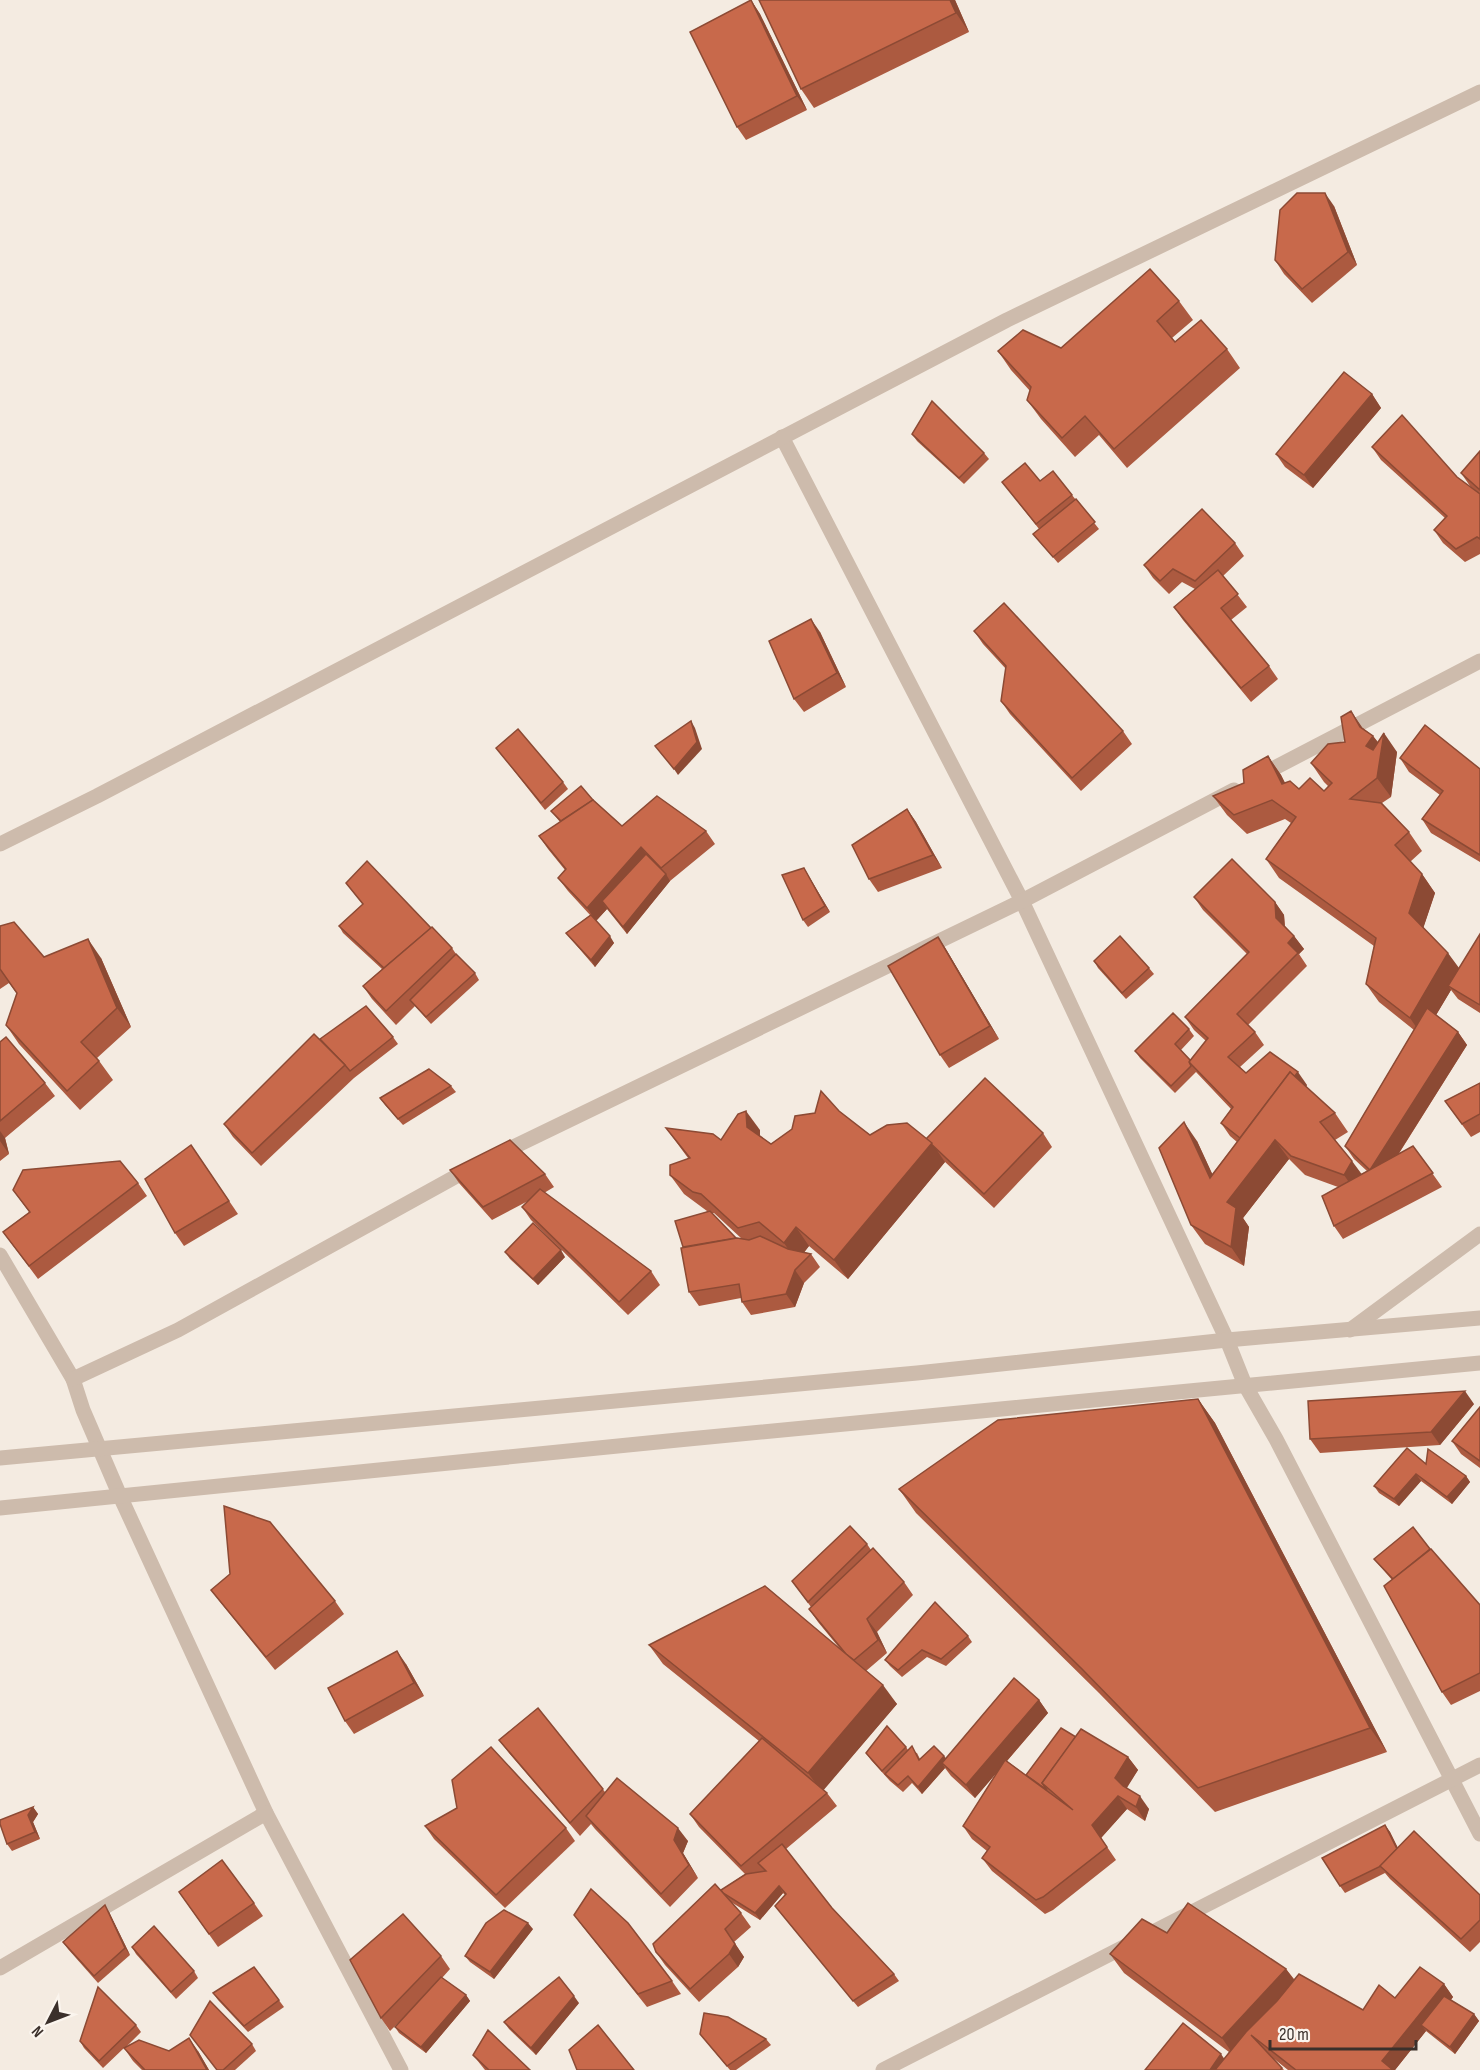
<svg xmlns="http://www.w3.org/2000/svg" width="1480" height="2070" viewBox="0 0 1480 2070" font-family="'Sofia Sans Condensed',sans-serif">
	<rect width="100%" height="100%" fill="#f4ebe1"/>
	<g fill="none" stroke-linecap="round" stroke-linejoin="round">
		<g stroke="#cdbbac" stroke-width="15">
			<polyline points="782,437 1022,901 1227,1340 1245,1385 1276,1439 1480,1834"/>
			<polyline points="1257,777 1480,661"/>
			<polyline points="0,844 97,796 1007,320 1480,92"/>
			<polyline points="497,1155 1022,901 1234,790"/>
			<polyline points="0,1255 73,1379 83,1410 120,1496 266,1813 401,2070"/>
			<polyline points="1350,1330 1480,1234"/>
			<polyline points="73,1379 178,1330 473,1167"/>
			<polyline points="0,1458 917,1373 1227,1340 1480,1318"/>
			<polyline points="0,1508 678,1440 1480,1363"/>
			<polyline points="0,1968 266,1813"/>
			<polyline points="883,2070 1480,1765"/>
		</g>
	</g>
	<g fill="#ac5a40" fill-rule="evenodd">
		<polygon points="751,0 760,14 807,110 746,140 737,127"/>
		<polygon points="759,0 955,0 969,32 814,108 801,89"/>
		<polygon points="1334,206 1357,265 1312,303 1284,274 1275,260"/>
		<polygon points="1179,301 1193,320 1172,338 1175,342 1227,349 1240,368 1127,468 1099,435 1075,457 1041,419 1027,400 1030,391 1011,370 998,351 1061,348"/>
		<polygon points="1372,394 1381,408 1313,488 1285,467 1276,454"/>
		<polygon points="912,434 984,453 989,459 964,484 917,441"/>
		<polygon points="1372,447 1457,477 1476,491 1470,486 1461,473 1480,451 1480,554 1465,562 1443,543 1434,530 1445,518 1381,460"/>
		<polygon points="1040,481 1072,495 1099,529 1058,563 1033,534 1039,529 1002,482"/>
		<polygon points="1235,543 1244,556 1223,576 1247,607 1231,620 1269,666 1278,679 1251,702 1183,620 1174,607 1195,589 1182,582 1169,594 1153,578 1144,565"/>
		<polygon points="974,631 1123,731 1132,744 1081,791 1010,714 1001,701 1006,669 983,644"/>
		<polygon points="820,632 846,687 804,712 794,699"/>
		<polygon points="1363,728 1373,736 1378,742 1397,752 1391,797 1382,803 1409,832 1422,851 1410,862 1422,874 1435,893 1423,928 1459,969 1480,934 1480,1013 1458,999 1451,990 1436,1015 1458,1032 1467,1045 1398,1155 1413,1146 1442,1187 1343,1239 1334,1226 1338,1187 1305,1175 1289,1159 1243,1218 1249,1227 1244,1266 1205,1244 1191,1225 1197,1141 1212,1174 1237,1142 1230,1136 1221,1123 1231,1109 1196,1072 1175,1093 1140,1058 1135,1051 1189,1029 1194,1036 1181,1050 1190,1060 1206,1041 1194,1030 1185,1017 1247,954 1203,910 1194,897 1275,902 1284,915 1285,926 1294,936 1304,949 1299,954 1307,966 1248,1025 1255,1032 1264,1045 1240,1067 1246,1073 1307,1085 1306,1087 1335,1113 1348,1132 1335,1140 1361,1174 1367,1171 1354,1159 1345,1146 1414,1030 1379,1002 1366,984 1374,946 1279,878 1266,859 1291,823 1285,819 1247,834 1227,815 1213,796 1244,783 1268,756 1281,775 1285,783 1299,789 1324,791 1328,786 1324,782 1311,763 1345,742"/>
		<polygon points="496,748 563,782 568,789 545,810"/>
		<polygon points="1400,758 1480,769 1480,862 1431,833 1422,819 1440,795 1409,772"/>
		<polygon points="593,800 622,826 706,831 715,844 670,881 627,934 607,909 596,921 614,943 595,967 571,939 566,933 590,915 568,891 558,878 565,870 548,849 539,836 560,822 551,811"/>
		<polygon points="907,809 916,822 942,868 878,892 869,879"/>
		<polygon points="804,868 830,912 808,927 803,920"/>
		<polygon points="346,883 431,928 452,948 456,954 475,973 479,980 431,1024 415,1006 396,1025 372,999 363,986 382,969 343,933 339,926 363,904"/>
		<polygon points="0,926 44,957 101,958 131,1027 97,1058 113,1080 80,1110 19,1044 6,1025 17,994 9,983 0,989"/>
		<polygon points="938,937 947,951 999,1039 949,1068 940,1055"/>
		<polygon points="1094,961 1149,968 1154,974 1126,999 1098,968"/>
		<polygon points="393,1037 398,1044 354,1078 261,1166 233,1137 224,1124 320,1039"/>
		<polygon points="0,1042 45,1083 55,1096 5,1138 9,1154 0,1161"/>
		<polygon points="1480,1083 1480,1132 1471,1137 1445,1101"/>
		<polygon points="451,1086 456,1092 403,1125 385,1105 380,1098"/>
		<path d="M 839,1111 L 870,1135 L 926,1139 L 1043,1133 L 1052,1147 L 994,1208 L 944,1161 L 945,1162 L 848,1279 L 809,1246 L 804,1252 L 811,1254 L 820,1267 L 804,1283 L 795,1307 L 751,1315 L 742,1302 L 741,1298 L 699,1306 L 689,1292 L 683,1247 L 707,1211 L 684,1194 L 670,1175 L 688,1158 L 666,1128 L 721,1140 L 760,1130 L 760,1136 L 771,1144 ZM 712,1213 L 714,1213 L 742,1239 L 736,1238 Z"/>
		<polygon points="191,1145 238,1214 184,1246 175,1233"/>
		<polygon points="450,1170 545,1174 554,1187 544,1193 651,1271 660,1285 628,1315 531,1220 522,1207 528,1201 492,1220 459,1183"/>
		<polygon points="138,1183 147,1196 38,1279 3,1232 29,1212 13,1190"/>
		<polygon points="505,1252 565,1257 538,1285 510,1259"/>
		<polygon points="1198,1399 1215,1423 1387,1752 1215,1812 1099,1693 916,1513 899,1489"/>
		<polygon points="1474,1404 1440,1445 1320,1453 1310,1439"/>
		<polygon points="1480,1407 1480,1468 1461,1454 1452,1441"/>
		<polygon points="1426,1464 1466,1476 1470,1482 1452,1504 1421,1481 1399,1506 1379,1493 1374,1486"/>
		<polygon points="867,1544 871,1550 904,1582 913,1595 877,1632 887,1653 866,1671 897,1704 823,1790 827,1793 837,1806 786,1849 832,1908 894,1974 899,1981 858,2007 775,1906 785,1895 783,1893 760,1920 731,1902 741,1913 751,1927 734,1942 744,1957 738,1967 699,2002 665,1965 656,1952 721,1890 745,1874 699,1827 690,1814 759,1741 663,1664 649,1645 841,1650 818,1622 809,1609 811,1607 792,1581"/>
		<polygon points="1430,1549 1480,1605 1480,1691 1451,1705 1442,1692 1392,1580 1374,1559"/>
		<polygon points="211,1590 335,1601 344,1614 275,1670 221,1603"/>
		<polygon points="968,1636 972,1642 946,1666 927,1657 902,1677 890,1666 885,1660"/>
		<polygon points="406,1664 424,1696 354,1734 345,1721"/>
		<polygon points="1039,1700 1048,1713 1007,1761 1026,1775 1076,1737 1128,1757 1138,1770 1126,1788 1149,1809 1145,1821 1127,1809 1101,1838 1116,1860 1053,1910 1045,1914 992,1871 982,1858 987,1851 972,1839 963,1826 998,1771 975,1798 951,1776 945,1768 922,1794 912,1783 903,1792 890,1781 871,1760 866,1753 906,1747 908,1750 917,1753 920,1759 944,1756 945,1758"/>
		<polygon points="538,1708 605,1792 688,1841 683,1853 698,1878 670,1907 595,1829 591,1824 580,1836 509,1753 499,1740"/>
		<polygon points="33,1807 38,1814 33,1822 40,1839 12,1851 7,1844"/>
		<polygon points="457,1808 566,1828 575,1841 505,1908 434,1839 425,1826"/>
		<polygon points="1385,1825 1390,1832 1398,1848 1480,1895 1480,1942 1470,1952 1390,1879 1385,1873 1345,1893 1340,1886"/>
		<polygon points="179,1892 254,1903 263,1916 218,1947"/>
		<polygon points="109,1912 130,1955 98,1983 68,1949 63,1942"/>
		<polygon points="574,1915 672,1981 681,1994 647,2007 584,1928"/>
		<polygon points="533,1929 494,1979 470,1962 465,1956"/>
		<polygon points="132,1947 194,1971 198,1978 176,1999 136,1954"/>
		<polygon points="1110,1954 1286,1969 1294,1979 1363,2010 1395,1998 1444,1984 1453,1997 1451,2000 1474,2014 1479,2021 1455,2054 1426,2031 1395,2070 1288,2070 1273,2058 1284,2070 1145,2070 1224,2059 1229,2052 1124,1973"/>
		<polygon points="441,1956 450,1969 442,1978 466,1995 470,2001 426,2053 399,2033 395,2027 403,2018 390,2031 381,2018"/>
		<polygon points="254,1967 284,2007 248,2032 218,2000 213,1993"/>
		<polygon points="579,2003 536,2055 509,2029 504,2022"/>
		<polygon points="136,2025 141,2032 126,2047 169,2051 198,2051 209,2070 142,2070 133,2061 124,2048 103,2068 84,2048 80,2041"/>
		<polygon points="700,2034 766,2039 771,2045 736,2070 730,2070"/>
		<polygon points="252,2044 256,2051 235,2070 216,2070"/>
		<polygon points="473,2055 530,2070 485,2070"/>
	</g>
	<g fill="#8c4a34">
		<polygon points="751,0 760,14 807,110 797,96"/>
		<polygon points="950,0 955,0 969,32 956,13"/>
		<polygon points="1325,193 1334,206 1357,265 1348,252"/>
		<polygon points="1372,394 1381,408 1313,488 1304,475"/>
		<polygon points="811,619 820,632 846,687 837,673"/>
		<polygon points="1351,711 1364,730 1373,736 1382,748 1384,733 1397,752 1391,797 1377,778 1360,727"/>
		<polygon points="691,721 695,728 702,749 678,775 674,769"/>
		<polygon points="1268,756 1281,775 1295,803 1282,784"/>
		<polygon points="907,809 916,822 942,868 933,855"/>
		<polygon points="641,847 651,860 602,901 607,909 596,921 587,908"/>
		<polygon points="804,868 808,875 830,912 825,906"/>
		<polygon points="666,874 670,881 627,934 623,927"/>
		<polygon points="1422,874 1435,893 1422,932 1409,913"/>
		<polygon points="1275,902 1284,915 1285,931 1276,918"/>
		<polygon points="610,936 614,943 595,967 591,960"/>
		<polygon points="1294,936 1304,949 1299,954 1288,943"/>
		<polygon points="938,937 947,951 999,1039 990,1026"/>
		<polygon points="88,939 101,958 131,1027 117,1008"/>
		<polygon points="1448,953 1462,972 1448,986 1451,990 1423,1037 1410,1018"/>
		<polygon points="1458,1032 1467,1045 1380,1183 1370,1170"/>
		<polygon points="1298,1072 1307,1085 1253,1154 1243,1141"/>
		<polygon points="746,1111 760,1130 760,1146 747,1127"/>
		<polygon points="1184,1122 1197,1141 1223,1197 1210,1178"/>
		<polygon points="0,1131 5,1138 9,1154 0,1141"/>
		<polygon points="1275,1140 1289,1159 1243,1218 1249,1227 1244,1266 1231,1247 1227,1202"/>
		<polygon points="932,1143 945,1162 848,1279 834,1260"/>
		<polygon points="1352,1161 1366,1180 1357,1194 1344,1175"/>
		<polygon points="796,1227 809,1246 797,1262 784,1243"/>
		<polygon points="561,1250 565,1257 538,1285 533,1279"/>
		<polygon points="795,1270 804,1283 795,1307 786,1294"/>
		<polygon points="1465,1391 1474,1404 1440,1445 1431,1432"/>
		<polygon points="1198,1399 1215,1423 1387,1752 1370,1728"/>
		<polygon points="1416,1474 1421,1481 1399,1506 1394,1499"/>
		<polygon points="1466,1476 1470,1482 1452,1504 1447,1497"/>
		<polygon points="867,1619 877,1632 887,1653 878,1640"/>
		<polygon points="397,1651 406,1664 424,1696 414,1683"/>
		<polygon points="883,1685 897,1704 822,1792 808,1773"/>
		<polygon points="1039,1700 1048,1713 975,1798 966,1785"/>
		<polygon points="944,1756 949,1763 942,1763 945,1768 922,1794 918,1787"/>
		<polygon points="1128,1757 1138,1770 1125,1791 1115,1778"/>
		<polygon points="1118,1796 1127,1809 1101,1838 1092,1825"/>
		<polygon points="1140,1796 1149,1809 1145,1821 1136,1807"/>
		<polygon points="33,1807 38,1814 33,1822 40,1839 35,1832 28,1815"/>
		<polygon points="1385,1825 1390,1832 1405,1863 1401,1856"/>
		<polygon points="678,1828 688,1841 683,1853 698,1878 689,1865 674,1840"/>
		<polygon points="779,1886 783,1893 760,1920 755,1913"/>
		<polygon points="105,1905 109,1912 130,1955 125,1948"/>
		<polygon points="528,1923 533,1929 494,1979 490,1972"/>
		<polygon points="734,1942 744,1957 738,1967 729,1954"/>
		<polygon points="1286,1969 1300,1988 1235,2057 1222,2038"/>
		<polygon points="1444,1984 1453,1997 1427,2029 1421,2025 1426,2031 1395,2070 1389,2070 1382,2061"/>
		<polygon points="466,1995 470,2001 426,2053 421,2047"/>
		<polygon points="574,1996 579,2003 536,2055 531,2048"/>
		<polygon points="1474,2014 1479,2021 1455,2054 1450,2047"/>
		<polygon points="189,2038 198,2051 209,2070 207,2070"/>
		<polygon points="1221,2054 1230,2067 1228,2070 1210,2070"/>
	</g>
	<g fill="#c8694b" stroke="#8c4a34" stroke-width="1.5">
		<polygon points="751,0 797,96 737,127 690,32"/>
		<polygon points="759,0 950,0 956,13 801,89"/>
		<polygon points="1297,193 1325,193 1348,252 1302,289 1275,260 1280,210"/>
		<polygon points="1150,269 1179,301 1157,321 1175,342 1201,320 1227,349 1114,449 1085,416 1062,438 1027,400 1031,387 998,351 1023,330 1061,348"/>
		<polygon points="1344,372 1372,394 1304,475 1276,454"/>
		<polygon points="932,401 984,453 959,478 912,434"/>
		<polygon points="1402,415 1457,477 1480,494 1480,539 1477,537 1456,549 1434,530 1447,516 1372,447"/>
		<polygon points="1480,451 1480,490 1461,473"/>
		<polygon points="1025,463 1040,481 1053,471 1072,495 1036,524 1002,482"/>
		<polygon points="1076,499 1095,522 1053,557 1033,534"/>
		<polygon points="1202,509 1235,543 1195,581 1173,569 1160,581 1144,565"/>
		<polygon points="1218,570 1238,594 1221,608 1269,666 1241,688 1174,607"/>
		<polygon points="1004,603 1123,731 1072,778 1001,701 1006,666 974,631"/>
		<polygon points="811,619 837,673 794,699 769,641"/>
		<polygon points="1351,711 1360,727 1373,736 1366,746 1373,750 1384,733 1377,778 1350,799 1381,803 1409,832 1395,845 1422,874 1409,913 1448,953 1410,1018 1366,984 1376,938 1266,859 1296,817 1272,800 1234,815 1213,796 1244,783 1243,770 1268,756 1282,784 1290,781 1299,789 1310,778 1324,791 1332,783 1311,763 1328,744 1345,742 1341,717"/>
		<polygon points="691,721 697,742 674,769 655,746"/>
		<polygon points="1425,725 1480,769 1480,855 1422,819 1443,791 1400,758"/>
		<polygon points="518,729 563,782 541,803 496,748"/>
		<polygon points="581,786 593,800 561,821 551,811"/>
		<polygon points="657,796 706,831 661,868 641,847 587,908 558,878 566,869 539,836 593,800 622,826"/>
		<polygon points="907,809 933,855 869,879 852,845"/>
		<polygon points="646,854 666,874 623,927 602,901"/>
		<polygon points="1232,859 1275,902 1276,918 1294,936 1288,943 1298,953 1237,1014 1255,1032 1228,1057 1246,1073 1270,1052 1298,1072 1294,1077 1290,1072 1240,1138 1221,1123 1233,1107 1189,1062 1208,1038 1185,1017 1249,952 1194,897"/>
		<polygon points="367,861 431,928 384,968 339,926 363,904 346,883"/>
		<polygon points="804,868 825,906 803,920 782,875"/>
		<polygon points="591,915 610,936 591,960 566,933"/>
		<polygon points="14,922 44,957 88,939 117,1008 81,1042 99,1061 67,1091 6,1025 17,993 0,969 0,926"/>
		<polygon points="432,927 452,948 386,1011 363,986"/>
		<polygon points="1480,934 1480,1005 1448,986"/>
		<polygon points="1120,936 1149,968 1122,993 1094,961"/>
		<polygon points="938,937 990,1026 940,1055 888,966"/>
		<polygon points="456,954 475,973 426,1017 410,1000"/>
		<polygon points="366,1006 393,1037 350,1071 345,1065 320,1039"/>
		<polygon points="1427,1008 1458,1032 1370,1170 1345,1146"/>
		<polygon points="1173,1013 1189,1029 1175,1044 1190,1060 1189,1062 1191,1066 1171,1086 1135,1051"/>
		<polygon points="314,1034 345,1065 252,1153 224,1124"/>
		<polygon points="6,1037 45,1083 0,1121 0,1042"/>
		<polygon points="429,1069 451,1086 398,1119 380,1098"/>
		<polygon points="1290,1072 1335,1113 1320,1122 1352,1161 1344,1175 1291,1156 1275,1140 1227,1202 1236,1208 1231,1247 1191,1225 1159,1148 1184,1122 1210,1178"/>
		<polygon points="985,1078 1043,1133 984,1194 926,1139"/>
		<polygon points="1480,1083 1480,1114 1462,1124 1445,1101"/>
		<polygon points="821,1091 839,1111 870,1135 887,1125 907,1123 932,1143 834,1260 796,1227 784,1243 759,1222 738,1228 701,1194 693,1192 670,1175 670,1165 690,1158 666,1128 713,1134 721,1140 738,1114 746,1111 747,1127 771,1144 792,1129 795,1116 815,1113"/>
		<polygon points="510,1140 545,1174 483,1207 450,1170"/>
		<polygon points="191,1145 229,1201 175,1233 145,1179"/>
		<polygon points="1413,1146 1433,1173 1334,1226 1322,1196"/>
		<polygon points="120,1161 138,1183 29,1266 3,1232 30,1212 13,1190 23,1170"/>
		<polygon points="540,1189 651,1271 619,1302 522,1207"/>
		<polygon points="710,1211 736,1238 683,1247 675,1221"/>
		<polygon points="533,1223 561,1250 533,1279 505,1252"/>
		<polygon points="760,1236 788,1249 811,1254 795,1270 786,1294 742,1302 739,1284 689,1292 681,1248 737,1238 749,1240"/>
		<polygon points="1465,1391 1431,1432 1310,1439 1308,1401"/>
		<polygon points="1198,1399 1370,1728 1198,1788 1082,1669 899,1489 998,1420"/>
		<polygon points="1480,1407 1480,1461 1452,1441"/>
		<polygon points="1407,1448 1426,1464 1428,1449 1466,1476 1447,1497 1416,1474 1394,1499 1374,1486"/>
		<polygon points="224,1506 270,1522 335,1601 266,1657 211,1590 230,1574"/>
		<polygon points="850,1526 867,1544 808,1602 792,1581"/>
		<polygon points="1413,1527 1430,1549 1393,1579 1374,1559"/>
		<polygon points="873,1548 904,1582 867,1619 878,1640 854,1660 846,1654 809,1609"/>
		<polygon points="1431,1549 1480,1605 1480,1673 1442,1692 1384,1586"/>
		<polygon points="765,1586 883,1685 808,1773 649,1645"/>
		<polygon points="935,1602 968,1636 941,1659 922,1650 898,1670 885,1660"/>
		<polygon points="397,1651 414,1683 345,1721 328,1688"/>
		<polygon points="1014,1678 1039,1700 966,1785 942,1763"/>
		<polygon points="538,1708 603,1789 570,1823 499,1740"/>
		<polygon points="887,1726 906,1747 882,1771 866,1753"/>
		<polygon points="1061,1728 1076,1737 1042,1783 1047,1790 1026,1775"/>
		<polygon points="1081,1729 1128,1757 1115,1778 1123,1786 1140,1796 1136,1807 1118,1796 1092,1825 1107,1847 1043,1897 1036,1900 982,1858 990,1847 963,1826 1005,1760 1073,1810 1042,1783"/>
		<polygon points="762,1738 827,1793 741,1866 690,1814"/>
		<polygon points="912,1746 919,1760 934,1746 944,1756 918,1787 908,1776 898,1785 885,1774"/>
		<polygon points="491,1747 566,1828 496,1895 425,1826 457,1808 452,1780"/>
		<polygon points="617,1778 678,1828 674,1840 689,1865 661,1894 586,1816"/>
		<polygon points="33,1807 28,1815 35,1832 7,1844 0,1824 0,1820"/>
		<polygon points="1385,1825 1397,1849 1381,1866 1340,1886 1322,1858"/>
		<polygon points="1414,1831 1480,1895 1480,1920 1461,1939 1380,1866"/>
		<polygon points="782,1844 832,1908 894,1974 853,2001 775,1906 786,1894 779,1886 755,1913 723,1893 721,1890 746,1874 766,1871 758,1863"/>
		<polygon points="222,1860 254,1903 209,1934 179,1892"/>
		<polygon points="715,1884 741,1913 725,1929 735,1944 729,1954 690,1989 656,1952 653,1944"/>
		<polygon points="591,1889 628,1923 672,1981 638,1994 574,1915"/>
		<polygon points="1188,1903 1286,1969 1222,2038 1110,1954 1142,1919 1167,1933"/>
		<polygon points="105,1905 125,1948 94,1976 63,1942"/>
		<polygon points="504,1910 528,1923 490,1972 465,1956 486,1923"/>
		<polygon points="403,1914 441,1956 381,2018 350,1960"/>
		<polygon points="154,1926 194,1971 171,1992 132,1947"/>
		<polygon points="254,1967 279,2000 244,2026 213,1993"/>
		<polygon points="1420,1967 1444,1984 1382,2061 1393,2070 1296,2070 1251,2035 1282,2068 1280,2070 1215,2070 1246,2032 1277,2001 1299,1974 1363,2010 1379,1985 1395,1998"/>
		<polygon points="441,1977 466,1995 421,2047 395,2027"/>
		<polygon points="559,1977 574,1996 531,2048 504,2022"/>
		<polygon points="98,1987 136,2025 99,2061 80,2041"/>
		<polygon points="1444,1996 1474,2014 1450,2047 1421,2025"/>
		<polygon points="210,2001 252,2044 223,2070 217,2070 190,2035"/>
		<polygon points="704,2013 728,2017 766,2039 727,2066 700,2034"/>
		<polygon points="1183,2023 1221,2054 1210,2070 1145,2070"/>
		<polygon points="598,2025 634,2070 577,2070 569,2050"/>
		<polygon points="488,2030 530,2070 489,2070 473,2055"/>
		<polygon points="189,2038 207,2070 145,2070 124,2048 139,2040 169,2051"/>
	</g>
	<g transform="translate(48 2022) rotate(228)" stroke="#fbf5ee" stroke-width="4.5" paint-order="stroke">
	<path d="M0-4.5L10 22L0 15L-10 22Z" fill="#3b302b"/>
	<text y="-9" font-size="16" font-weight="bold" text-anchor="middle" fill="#3b302b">N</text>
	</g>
	<path d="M1270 2040v9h146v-9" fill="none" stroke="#3b302b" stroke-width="3"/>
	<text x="1279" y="2040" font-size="18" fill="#3b302b" stroke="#fbf5ee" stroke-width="4.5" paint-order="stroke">20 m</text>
</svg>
